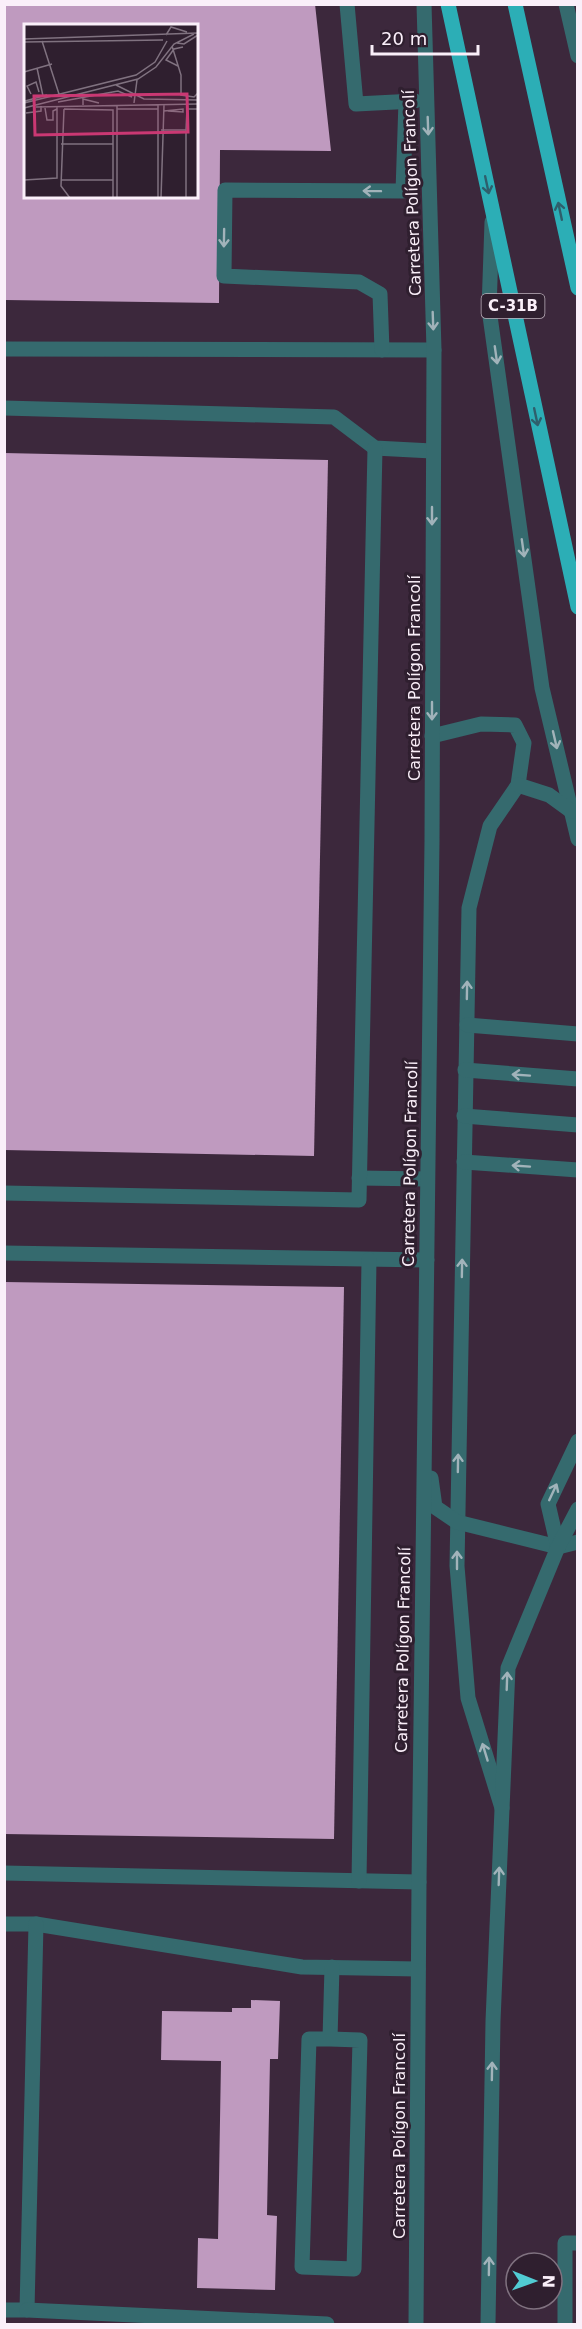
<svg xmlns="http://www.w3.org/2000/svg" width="582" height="2329" viewBox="0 0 582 2329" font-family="'DejaVu Sans',sans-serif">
	<rect width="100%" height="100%" fill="#2f1f2f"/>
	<path fill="#3c283c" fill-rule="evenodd" d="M 5,5 L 577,5 L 577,2324 L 5,2324 ZM 26,26 L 196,26 L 196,196 L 26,196 ZM 516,2263 L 552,2263 L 552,2299 L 516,2299 Z"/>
	<g fill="#bf9abf" fill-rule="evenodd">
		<path d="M 5,4 L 315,4 L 331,151 L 220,150 L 219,303 L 5,300 ZM 26,26 L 196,26 L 196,196 L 26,196 Z"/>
		<polygon points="4,453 328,460 314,1156 4,1150"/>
		<polygon points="4,1282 344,1287 334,1839 4,1834"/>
		<polygon points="251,2000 280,2001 278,2059 270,2059 267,2215 277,2216 275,2290 197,2288 198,2238 218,2239 221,2061 161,2060 162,2011 232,2012 232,2008 251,2008"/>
	</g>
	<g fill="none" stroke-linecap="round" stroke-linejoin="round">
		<g stroke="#356a6e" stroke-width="15">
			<polyline points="347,4 356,104 415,101"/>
			<polyline points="566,4 578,56"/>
			<polyline points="492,222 489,309 542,688 578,839"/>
			<polyline points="4,349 434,350"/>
			<polyline points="382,350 380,294 359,282 224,276 225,190 403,191 406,101"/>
			<polyline points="4,408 334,417 375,448 432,451"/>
			<polyline points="432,736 481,724 515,725 524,743 518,785 490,826 469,908 457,1566 468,1698 502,1808"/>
			<polyline points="518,785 549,795 571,811"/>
			<polyline points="467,1025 578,1034"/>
			<polyline points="465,1070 578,1079"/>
			<polyline points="464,1116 578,1125"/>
			<polyline points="464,1162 578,1170"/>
			<polyline points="359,1178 427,1179"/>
			<polyline points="4,1193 359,1200 375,448"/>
			<polyline points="4,1253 427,1260"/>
			<polyline points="431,1478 435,1507 457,1522 558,1547 578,1542"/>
			<polyline points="558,1547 548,1504 578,1441"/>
			<polyline points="4,1873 419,1882"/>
			<polyline points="359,1881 369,1260"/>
			<polyline points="4,1924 36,1924 302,1967 418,1969"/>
			<polyline points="330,2039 309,2039 302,2267 354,2269 360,2040 330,2039 332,1967"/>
			<polyline points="4,2310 27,2310 36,1924"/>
			<polyline points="27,2310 327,2324"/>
			<polyline points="416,2324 419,1882 432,841 434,350 424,4"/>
			<polyline points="488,2324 493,2021 508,1668 558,1547 578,1509"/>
			<polyline points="565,2324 565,2243 578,2243"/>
		</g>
		<g stroke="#2caeb6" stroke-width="15">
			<polyline points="448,4 578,607"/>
			<polyline points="515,4 578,288"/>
		</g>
	</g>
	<defs><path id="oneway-shaft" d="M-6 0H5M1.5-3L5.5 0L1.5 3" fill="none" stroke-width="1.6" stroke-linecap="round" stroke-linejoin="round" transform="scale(1.5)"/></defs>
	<g stroke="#a1b3ba">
		<use href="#oneway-shaft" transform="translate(428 126) rotate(88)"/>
		<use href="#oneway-shaft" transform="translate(372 191) rotate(-179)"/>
		<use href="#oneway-shaft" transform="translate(224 238) rotate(91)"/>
		<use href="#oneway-shaft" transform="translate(433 321) rotate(88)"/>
		<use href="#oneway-shaft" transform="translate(496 355) rotate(82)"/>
		<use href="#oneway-shaft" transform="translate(432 516) rotate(90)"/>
		<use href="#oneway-shaft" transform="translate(523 548) rotate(82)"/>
		<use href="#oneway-shaft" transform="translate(432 711) rotate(90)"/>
		<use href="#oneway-shaft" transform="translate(555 740) rotate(77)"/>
		<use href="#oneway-shaft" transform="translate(467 990) rotate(-89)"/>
		<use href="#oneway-shaft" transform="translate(521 1075) rotate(-176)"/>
		<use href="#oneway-shaft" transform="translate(521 1166) rotate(-176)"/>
		<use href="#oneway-shaft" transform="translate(462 1268) rotate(-89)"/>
		<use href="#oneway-shaft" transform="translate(458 1463) rotate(-89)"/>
		<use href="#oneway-shaft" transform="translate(553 1492) rotate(-65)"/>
		<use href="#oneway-shaft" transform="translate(457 1560) rotate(-90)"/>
		<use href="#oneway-shaft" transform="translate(507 1681) rotate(-88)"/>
		<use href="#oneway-shaft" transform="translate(485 1752) rotate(-107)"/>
		<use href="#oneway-shaft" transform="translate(499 1876) rotate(-88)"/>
		<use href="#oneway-shaft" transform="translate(492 2071) rotate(-89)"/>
		<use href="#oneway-shaft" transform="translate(489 2266) rotate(-89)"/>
	</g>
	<g stroke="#2e5f6c">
		<use href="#oneway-shaft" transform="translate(487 185) rotate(78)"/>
		<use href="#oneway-shaft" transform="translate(560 211) rotate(-102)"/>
		<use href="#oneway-shaft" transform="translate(536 417) rotate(78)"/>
	</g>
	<g text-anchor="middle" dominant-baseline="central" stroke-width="6" stroke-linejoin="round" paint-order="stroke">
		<rect fill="#2f1f2f" stroke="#bdb1bc" stroke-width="1.5" x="481.5" y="294" width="63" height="24" rx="4.5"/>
		<g font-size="15" font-weight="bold" fill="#faeff9">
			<text x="513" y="306">C-31B</text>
		</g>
		<g font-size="16" fill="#faeff9" stroke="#2f1f2f">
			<text transform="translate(412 193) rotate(-92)">Carretera Polígon Francolí</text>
			<text transform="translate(414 678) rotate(-90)">Carretera Polígon Francolí</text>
			<text transform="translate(410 1164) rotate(-89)">Carretera Polígon Francolí</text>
			<text transform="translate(403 1650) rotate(-89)">Carretera Polígon Francolí</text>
			<text transform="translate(399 2136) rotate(-90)">Carretera Polígon Francolí</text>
		</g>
	</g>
	<g transform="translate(24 24)">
		<rect width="174" height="174" fill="#2f1f2f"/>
		<path fill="none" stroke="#807280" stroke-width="1.5" d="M 142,11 L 147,3 L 163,8M 0,15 L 174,9M 18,17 L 35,70M 0,18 L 139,16M 153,19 L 160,20 L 174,11M 148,22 L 157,51 L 157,71 L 170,73 L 174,69M 154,42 L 142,36 L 150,25 L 159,23M 13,44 L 19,72M 0,48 L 28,40M 92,61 L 120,75 L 174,76M 7,70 L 3,62 L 12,58 L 15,68M 1,77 L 23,71M 34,78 L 94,67 L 108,73M 0,79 L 112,51 L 131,38 L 143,17M 110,79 L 113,56M 59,81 L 59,75 L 75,79M 12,83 L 174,80M 0,84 L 114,55 L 132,43 L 150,20 L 170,10M 21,84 L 23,96 L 29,96 L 29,87 L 33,85M 40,85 L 89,86 L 89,174M 40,85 L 37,162 L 46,174M 93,85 L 134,85M 140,87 L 159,85 L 159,88 L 144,87M 2,89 L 17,87 L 17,82M 137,106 L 162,106 L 162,174M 162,106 L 163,85 L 173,85M 37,120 L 89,120M 0,156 L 33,154 L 33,82M 37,156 L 89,156M 93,174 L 93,81M 134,174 L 134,81M 137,174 L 140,81"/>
		<path fill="#ca3873" fill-opacity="0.15" stroke="#ca3873" stroke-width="3" d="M 163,70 L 164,108 L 11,111 L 10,72 Z"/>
		<rect width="174" height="174" fill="none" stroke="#faeff9" stroke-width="3"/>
	</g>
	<rect width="582" height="2329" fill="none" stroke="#faeff9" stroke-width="12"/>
	<g transform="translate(534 2281) rotate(91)"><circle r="28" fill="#2f1f2f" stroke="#807280" stroke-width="1.5"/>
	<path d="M0-4.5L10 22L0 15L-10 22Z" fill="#51ccd3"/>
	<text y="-9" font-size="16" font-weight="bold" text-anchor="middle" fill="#faeff9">N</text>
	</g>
	<path d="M372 45v9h106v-9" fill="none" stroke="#faeff9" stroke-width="3"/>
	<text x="381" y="45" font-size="18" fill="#faeff9" stroke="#2f1f2f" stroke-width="4.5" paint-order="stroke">20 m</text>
</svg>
